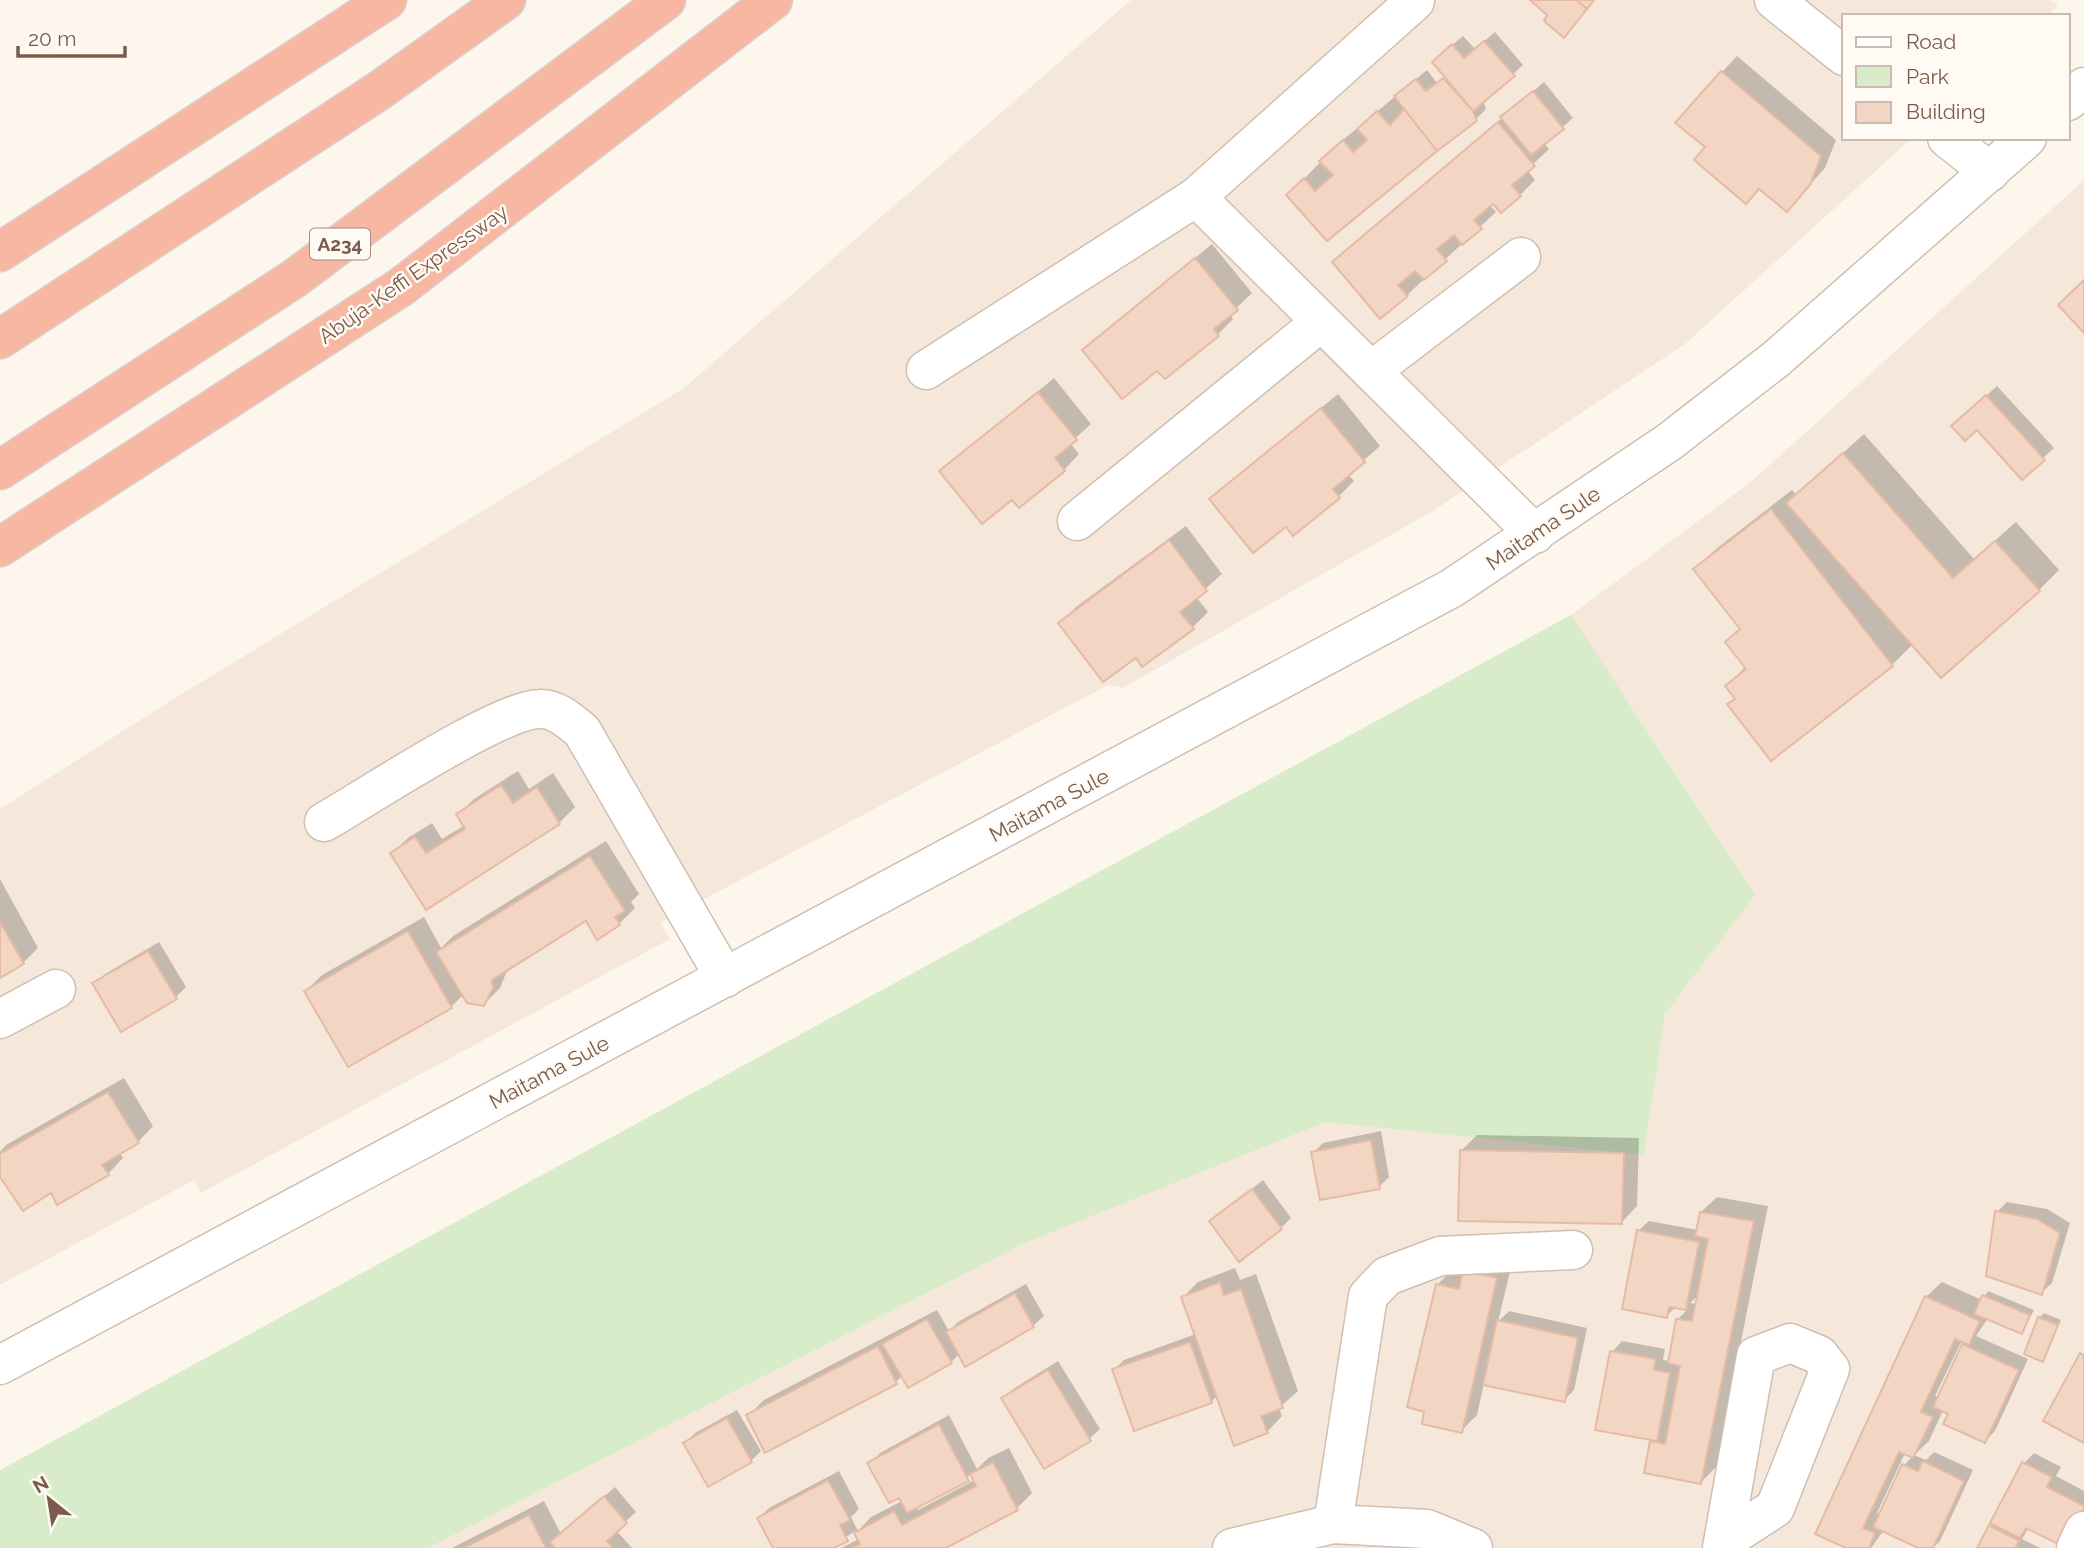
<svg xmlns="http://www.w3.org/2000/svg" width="2084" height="1548" viewBox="0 0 2084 1548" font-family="Raleway,sans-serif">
	<rect width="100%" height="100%" fill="#fdf6ec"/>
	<g fill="#f5e8da">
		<polygon points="1131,0 2051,0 2058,6 2047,16 1844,16 1844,138 1912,138 1685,344 1433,511 1123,688 1108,685 661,922 670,939 201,1193 194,1180 0,1285 0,809 172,700 684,388"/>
		<polygon points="2084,180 2084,1548 428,1548 1023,1244 1326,1122 1644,1154 1665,1014 1754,894 1571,615 1752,481"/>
	</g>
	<polygon fill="#d8ecc9" points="1571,615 1755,895 1665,1014 1644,1155 1326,1122 1023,1244 428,1548 0,1548 0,1470"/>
	<g fill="#0003" fill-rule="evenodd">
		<polygon points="1495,32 1523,65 1483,101 1486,109 1475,120 1327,239 1303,180 1337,145 1427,70 1437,83 1446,76 1444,52 1463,36 1475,49"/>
		<polygon points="1737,56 1836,140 1825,168 1787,210 1760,188 1746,202 1707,147 1722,72"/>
		<polygon points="1544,82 1573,118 1544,143 1549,149 1527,170 1535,180 1520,195 1490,205 1496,212 1407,295 1334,262"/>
		<polygon points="1212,244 1252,293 1230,314 1233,319 1218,334 1165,377 1158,368 1084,350"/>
		<polygon points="1054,378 1091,424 1070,443 1079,454 1064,470 1012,497 942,471"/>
		<polygon points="1997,386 2054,448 2022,477 1964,416"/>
		<polygon points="1338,394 1380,446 1348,474 1354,481 1339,496 1286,524 1211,499"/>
		<polygon points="1864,434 1974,559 2016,522 2059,570 2039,590 1913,644 1892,665 1771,759 1727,686 1746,666 1741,628 1696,569 1716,549 1792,490 1796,495"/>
		<polygon points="1186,526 1222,574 1196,597 1208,612 1192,628 1136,655 1061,623 1076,607"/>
		<polygon points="518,771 529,789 553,773 575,807 559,823 427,907 392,853 408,838 432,823 442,839 465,825 459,814 474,799"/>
		<polygon points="606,841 639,894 631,902 635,908 619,924 587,919 508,968 500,988 484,1004 464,994 451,1007 306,991 322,975 424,917 441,948 453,936"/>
		<polygon points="0,879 38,948 23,963 0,976"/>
		<polygon points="159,942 186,987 176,997 94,984 105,974"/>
		<polygon points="124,1078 153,1126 138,1142 120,1153 123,1158 108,1174 51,1190 0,1174 0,1152 6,1145"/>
		<polygon points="1381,1131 1389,1177 1379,1187 1313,1153 1323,1143"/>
		<polygon points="1477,1135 1639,1138 1637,1206 1622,1222 1461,1151"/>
		<polygon points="1263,1180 1291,1218 1281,1228 1211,1221"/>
		<path d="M 1717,1197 L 1768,1206 L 1716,1467 L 1701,1482 L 1652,1442 L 1655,1439 L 1612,1352 L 1622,1341 L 1665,1349 L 1663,1360 L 1670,1361 L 1678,1319 L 1688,1309 L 1676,1307 L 1666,1316 L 1638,1231 L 1649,1221 L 1698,1230 L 1701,1212 ZM 1699,1295 L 1697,1304 L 1690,1303 Z"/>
		<polygon points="2007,1202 2047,1209 2070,1223 2052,1283 2041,1293 1997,1212"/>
		<polygon points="1512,1263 1498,1322 1509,1311 1587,1328 1574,1390 1564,1400 1484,1383 1477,1415 1461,1431 1438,1284 1453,1269"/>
		<polygon points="1235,1268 1240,1280 1256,1274 1298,1391 1279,1408 1282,1416 1267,1432 1218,1395 1211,1402 1114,1370 1124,1360 1196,1334 1183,1297 1198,1282"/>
		<path d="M 1942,1282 L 1982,1300 L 1988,1291 L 2034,1310 L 2022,1332 L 1988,1318 L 1976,1336 L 2028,1359 L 1995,1431 L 1985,1441 L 1943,1410 L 1929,1441 L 1914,1455 L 1926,1460 L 1934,1452 L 1973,1470 L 1940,1541 L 1933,1548 L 1923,1548 L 1884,1530 L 1871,1548 L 1850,1548 L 1926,1297 ZM 1962,1340 L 1966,1342 L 1939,1398 L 1935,1396 ZM 1905,1453 L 1913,1456 L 1904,1465 L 1881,1514 L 1877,1513 Z"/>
		<polygon points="1026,1284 1044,1316 1033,1326 966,1364 960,1353 951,1362 902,1376 896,1382 748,1416 764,1400 937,1310 949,1331 958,1322"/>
		<polygon points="2044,1313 2061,1320 2043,1360 2039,1318"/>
		<polygon points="1058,1361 1100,1429 1089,1439 1003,1399 1013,1389"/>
		<polygon points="737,1410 761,1451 751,1461 685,1443 695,1433"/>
		<path d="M 949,1415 L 977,1469 L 988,1458 L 1009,1448 L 1032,1493 L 1017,1508 L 942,1548 L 841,1548 L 859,1539 L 855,1531 L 830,1548 L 775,1548 L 759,1518 L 769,1508 L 839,1471 L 859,1509 L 851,1517 L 858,1531 L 871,1517 L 902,1501 L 870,1463 L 880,1453 ZM 972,1474 L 975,1480 L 918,1510 L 915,1506 Z"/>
		<polygon points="2034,1453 2061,1467 2056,1476 2084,1491 2084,1528 2029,1527 2022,1539 2040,1548 1979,1548 2024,1463"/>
		<polygon points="615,1487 636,1512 616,1530 632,1548 452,1548 544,1501 561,1534"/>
	</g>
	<g fill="#f3d5c3" stroke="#e6bba3" stroke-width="2">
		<polygon points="1530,0 1576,0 1587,9 1564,38 1544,21 1547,15"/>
		<polygon points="1576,0 1594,0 1587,9"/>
		<polygon points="1484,41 1515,76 1473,111 1432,62 1452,44 1464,58"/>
		<polygon points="1721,71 1821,156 1810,185 1787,212 1759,189 1746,204 1694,160 1705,147 1675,123"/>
		<polygon points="1443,78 1473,111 1477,121 1437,151 1394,96 1416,79 1426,91"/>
		<polygon points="1533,91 1564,129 1531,155 1500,117"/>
		<polygon points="1404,109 1437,151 1327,241 1286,195 1304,178 1315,191 1333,175 1319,161 1343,140 1353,152 1367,140 1357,129 1377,111 1390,125"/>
		<polygon points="1498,122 1535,166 1512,185 1521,196 1501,213 1493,204 1474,220 1482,229 1462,245 1454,235 1437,249 1447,261 1424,280 1415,271 1398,285 1408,296 1380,319 1332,262"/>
		<polygon points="1195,258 1238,310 1214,329 1219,336 1165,379 1157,371 1122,399 1082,350"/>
		<polygon points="2084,280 2084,333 2058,305"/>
		<polygon points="1038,392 1077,440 1055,458 1065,471 1019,508 1012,500 982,524 939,471"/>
		<polygon points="1986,395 2045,460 2022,480 1977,430 1965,441 1951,426"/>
		<polygon points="1321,408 1365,462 1333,489 1340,498 1293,536 1286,527 1253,553 1209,499"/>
		<polygon points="1843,453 1953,578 1995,541 2040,591 1941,678 1786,503"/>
		<polygon points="1771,509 1893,666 1771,761 1727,704 1735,699 1725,686 1746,669 1725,642 1740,629 1693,569"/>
		<polygon points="1169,540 1207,591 1180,612 1194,629 1142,667 1136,658 1103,682 1058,623"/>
		<polygon points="501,785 513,803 537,787 560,824 426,910 390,853 415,837 426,853 465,829 456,814"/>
		<polygon points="590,856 625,911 615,917 620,925 597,940 586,921 492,980 493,988 484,1006 467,1003 436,952"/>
		<polygon points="0,922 24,964 0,978"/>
		<polygon points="408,931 452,1008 348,1067 304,991"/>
		<polygon points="148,951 177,999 121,1032 92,983"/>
		<polygon points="108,1092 139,1143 102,1165 109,1175 57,1205 51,1193 23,1211 0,1177 0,1154"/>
		<polygon points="1371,1140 1380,1189 1320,1200 1311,1152"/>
		<polygon points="1460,1150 1624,1153 1622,1224 1458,1221"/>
		<polygon points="1252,1189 1282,1229 1239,1262 1209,1221"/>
		<polygon points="1995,1211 2037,1219 2060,1233 2042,1295 1986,1276"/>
		<polygon points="1700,1212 1754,1221 1701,1484 1644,1473 1650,1441 1665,1444 1680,1366 1668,1363 1676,1319 1692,1321 1708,1239 1695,1236"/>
		<polygon points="1637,1230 1699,1242 1686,1310 1669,1307 1667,1318 1622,1309"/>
		<polygon points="1463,1271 1497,1278 1462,1433 1422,1424 1424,1412 1407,1407 1436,1284 1459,1289"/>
		<polygon points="1220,1282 1224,1295 1241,1289 1283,1408 1261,1416 1268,1433 1234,1446 1181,1297"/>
		<polygon points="1015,1293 1034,1327 965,1367 946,1332"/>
		<polygon points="1982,1295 2030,1315 2022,1334 1974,1314"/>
		<polygon points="1925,1296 1980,1321 1969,1345 1955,1339 1921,1412 1933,1417 1913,1458 1899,1452 1863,1528 1875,1533 1869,1548 1846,1548 1815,1534"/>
		<polygon points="2038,1317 2058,1325 2043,1362 2024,1354"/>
		<polygon points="927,1319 952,1363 908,1388 882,1344"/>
		<polygon points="1497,1320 1578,1338 1565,1402 1483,1385"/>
		<polygon points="1190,1342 1212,1403 1134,1431 1112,1369"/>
		<polygon points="1962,1344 2019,1370 1985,1443 1943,1424 1948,1414 1933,1407"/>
		<polygon points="878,1346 897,1384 765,1453 746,1415"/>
		<polygon points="1610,1351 1656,1359 1654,1370 1670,1373 1657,1441 1595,1430"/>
		<polygon points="2080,1353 2084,1355 2084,1443 2043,1421"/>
		<polygon points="1048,1370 1091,1441 1044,1469 1001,1398"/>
		<polygon points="727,1418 752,1462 708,1487 683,1443"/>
		<polygon points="939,1424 969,1481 907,1513 899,1498 889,1503 867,1463"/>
		<polygon points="1923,1461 1964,1481 1933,1548 1918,1548 1873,1527 1902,1464 1918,1471"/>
		<polygon points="993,1462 1018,1510 946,1548 852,1548 860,1544 854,1533 894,1511 902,1525 976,1486 970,1474"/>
		<polygon points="2022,1462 2052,1477 2047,1487 2084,1506 2084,1521 2066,1548 2026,1528 2020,1538 1990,1523"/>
		<polygon points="828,1480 850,1520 840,1525 848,1541 834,1548 773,1548 757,1518"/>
		<polygon points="604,1496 627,1523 607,1541 613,1548 555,1548 550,1542"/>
		<polygon points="529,1515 546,1548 464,1548"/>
		<polygon points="1989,1525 2019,1541 2015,1548 1977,1548"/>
	</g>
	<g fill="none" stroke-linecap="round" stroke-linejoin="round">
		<defs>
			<g id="minor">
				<polyline points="1774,0 1844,56"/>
				<polyline points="2068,101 2084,87"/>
				<polyline points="1947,138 1990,172"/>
				<polyline points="1196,197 1535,534"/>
				<polyline points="926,370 1196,197 1415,1"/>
				<polyline points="1371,371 1521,257"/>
				<polyline points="1077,521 1321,322"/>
				<path d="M 324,822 C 366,798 499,710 539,709 C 556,708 570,721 582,731 L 725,978"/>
				<polyline points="0,1019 56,989"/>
				<polyline points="0,1365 1452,588 1669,442 1776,359 2027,138"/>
				<polyline points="1333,1524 1368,1296 1387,1276 1440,1256 1573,1250"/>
				<polyline points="1232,1548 1333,1524 1427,1529 1473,1548"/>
				<polyline points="1722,1548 1756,1356 1790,1343 1819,1355 1830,1369 1775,1508 1724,1541"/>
				<polyline points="2076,1548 2084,1531"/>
			</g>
			<g id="highway">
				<polyline points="0,252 387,0"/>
				<polyline points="0,339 380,90 506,0"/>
				<polyline points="0,470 295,278 666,0"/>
				<polyline points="0,547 401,287 773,0"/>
			</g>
		</defs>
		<use href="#minor" stroke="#d1beb0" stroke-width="41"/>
		<use href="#highway" stroke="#dad1cd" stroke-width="41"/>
		<use href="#minor" stroke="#fff" stroke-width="38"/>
		<use href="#highway" stroke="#f7b7a3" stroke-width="38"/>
	</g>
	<g text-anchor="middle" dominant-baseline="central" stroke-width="5" stroke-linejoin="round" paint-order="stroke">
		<rect fill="#fffaf3" stroke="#a28b7f" stroke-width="2" x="310" y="228.5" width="60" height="31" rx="5"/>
		<g font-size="19" font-weight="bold" fill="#7a5c4d">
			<text x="340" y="244">A234</text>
		</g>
		<g font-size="21" fill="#7a5c4d" stroke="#fffaf3">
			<text transform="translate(413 274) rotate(-35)">Abuja-Keffi Expressway</text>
			<text transform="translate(1543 528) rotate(-34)">Maitama Sule</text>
			<text transform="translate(1049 805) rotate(-28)">Maitama Sule</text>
			<text transform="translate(549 1072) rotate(-28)">Maitama Sule</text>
		</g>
	</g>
	<rect x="1842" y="14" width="228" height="126" fill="#fffaf3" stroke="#cabbb1" stroke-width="2"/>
	<rect x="1856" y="37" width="35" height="10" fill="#ffffff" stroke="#cabbb1" stroke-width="2"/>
	<text x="1906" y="49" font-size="21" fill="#7a5c4d">Road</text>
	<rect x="1856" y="66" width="35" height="21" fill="#d8ecc9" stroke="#cabbb1" stroke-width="2"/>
	<text x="1906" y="84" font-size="21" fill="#7a5c4d">Park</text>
	<rect x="1856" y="102" width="35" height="21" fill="#f3d5c3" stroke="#cabbb1" stroke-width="2"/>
	<text x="1906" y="119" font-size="21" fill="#7a5c4d">Building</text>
	<g transform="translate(49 1499) rotate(330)" stroke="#fffaf3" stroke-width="5" paint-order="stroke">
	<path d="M0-5L12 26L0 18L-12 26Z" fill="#7a5c4d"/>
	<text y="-10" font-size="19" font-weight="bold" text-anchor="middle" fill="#7a5c4d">N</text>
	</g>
	<path d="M18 46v10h107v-10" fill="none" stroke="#7a5c4d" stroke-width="3.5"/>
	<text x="28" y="46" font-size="21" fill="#7a5c4d" stroke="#fffaf3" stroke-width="5" paint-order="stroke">20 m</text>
</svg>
